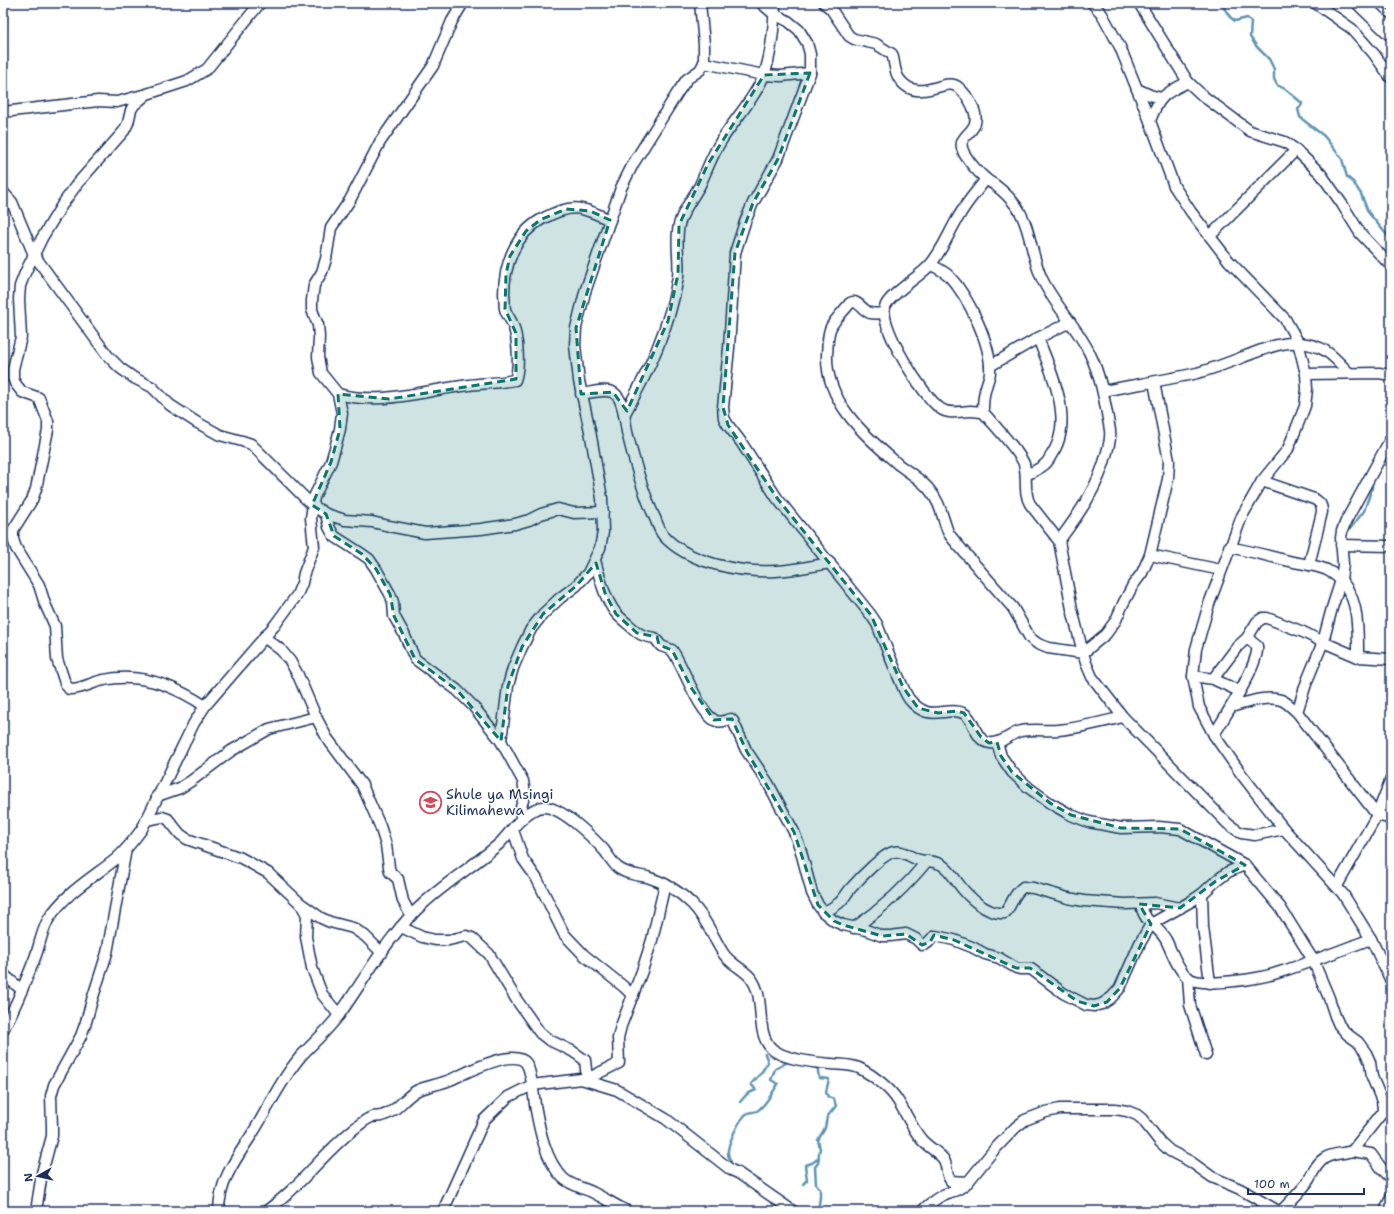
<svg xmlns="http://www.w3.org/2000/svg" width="1394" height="1214" viewBox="0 0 1394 1214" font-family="'Shantell Sans',sans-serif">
	<rect width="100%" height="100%" fill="#fff"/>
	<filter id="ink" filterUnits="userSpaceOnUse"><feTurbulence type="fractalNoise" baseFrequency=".025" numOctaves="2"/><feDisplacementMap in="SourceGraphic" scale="8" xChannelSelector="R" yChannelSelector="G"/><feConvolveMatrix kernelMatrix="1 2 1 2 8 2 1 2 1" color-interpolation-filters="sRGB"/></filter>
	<g filter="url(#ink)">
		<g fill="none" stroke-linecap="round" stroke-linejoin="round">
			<g stroke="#5f95b3" stroke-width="2.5">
				<polyline points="1221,3 1230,17 1235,21 1247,18 1251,22 1250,37 1257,47 1269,59 1274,69 1274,79 1277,85 1285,89 1302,103 1301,106 1298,109 1300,117 1307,123 1324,136 1342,159 1347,177 1353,182 1361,194 1368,212 1391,240"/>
				<polyline points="1350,529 1364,511 1372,488 1372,482"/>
				<polyline points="817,1065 819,1078 829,1079 826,1092 828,1097 834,1099 836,1106 827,1117 825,1128 818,1140 820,1149 819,1153 818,1163 815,1167 816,1184 820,1189 820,1197 818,1211"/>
				<polyline points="740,1102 747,1094 756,1090 751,1084 761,1073 768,1062 765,1054"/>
				<path d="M 731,1162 C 730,1160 728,1156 728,1153 C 727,1145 740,1117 748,1113 C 751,1112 755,1112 757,1111 C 765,1106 773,1092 778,1084 L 771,1080 L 775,1069 L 786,1063"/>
				<polyline points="803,1184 807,1180 805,1165 812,1163 819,1158"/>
			</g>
			<defs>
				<g id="minor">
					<path d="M 761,3 L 774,14 L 788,21 L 799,30 L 807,43 L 810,54 L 810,73 L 778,159 L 753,203 L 745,222 L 735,253 L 729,348 L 723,407 L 724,418 L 728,425 L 741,442 L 777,498 L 871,615 L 877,624 C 884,642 891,660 899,678 C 902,685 905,693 909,699 C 914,705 920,710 927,712 C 939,715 952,708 963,713 C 975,718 974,741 990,743 C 1001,745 1011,733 1021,731 C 1033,729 1046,731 1058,730 C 1080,728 1102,722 1123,717"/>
					<path d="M 824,3 L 831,9 L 849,36 L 854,39 L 876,44 L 892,54 C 895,62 894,73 900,80 C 919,105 946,75 959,88 C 968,96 980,114 974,126 C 967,138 956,139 965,155 C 970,163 978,172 985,178 C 988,181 992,183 995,185 C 1003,191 1011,199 1017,207 C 1031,228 1031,256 1042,279 C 1055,306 1078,328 1090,354 C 1100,375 1104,397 1108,419 C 1109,425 1111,432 1110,437 C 1110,442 1108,448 1107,452 C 1099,486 1079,514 1059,541"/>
					<polyline points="1092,3 1102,14 1120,47 1150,121 1174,186 1191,212 1229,261 1285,319 1298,342 1306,374 1307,389 1305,406 1300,419 1288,449 1262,481 1242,516 1209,604 1196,649 1193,676 1199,707 1214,735 1242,775 1284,829 1343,894 1371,939 1391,981"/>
					<polyline points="1139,3 1188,82 1203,96 1250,131 1285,142 1296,150 1321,174 1342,204 1360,233 1391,266"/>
					<polyline points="1315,3 1352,29 1374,54 1391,78"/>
					<polyline points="1390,3 1391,4"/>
					<polyline points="704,63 764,75 781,76 810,73"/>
					<polyline points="1137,89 1150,95 1161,98"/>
					<polyline points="3,112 98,101 117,102 143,95"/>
					<path d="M 1150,121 C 1159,96 1165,93 1188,82"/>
					<path d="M 986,179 C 977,191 966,203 959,216 C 949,232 942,252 929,266 C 919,277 889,295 885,307 C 879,327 924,398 941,409 C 950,415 961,411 971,411 C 975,411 979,412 983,412 C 993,424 1020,452 1024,464 C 1028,478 1023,492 1030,504 L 1059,541 L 1072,609 L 1083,653 L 1086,663 L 1092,677 L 1123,717 L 1228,824 L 1241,833 L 1255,835 L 1284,829"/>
					<polyline points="3,192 12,202 34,255 108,356 120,368 134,378 152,387 170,405 196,422 220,435 242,441 251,444 312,505 326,514 345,520 372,522 389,526 425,533 481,529 515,524 529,520 541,514 558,509 574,513 603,512"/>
					<polyline points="1210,236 1296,150"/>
					<path d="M 931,265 C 937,268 944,271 949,276 C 968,296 992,345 990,373 C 989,379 986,385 985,391 C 983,398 983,405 983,412"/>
					<path d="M 884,313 C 880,313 875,314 870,313 C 862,310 858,299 850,303 C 844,311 835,319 831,327 C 827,335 828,346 827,354 C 825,403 866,436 899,465 C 909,472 920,479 928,488 C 941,503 941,514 948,532 C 950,536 954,540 957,544 L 1013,608 L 1030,638 L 1038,644 L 1048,648 L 1083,653 L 1106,634 L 1116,620 L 1123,604 L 1133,585 L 1142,573 L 1150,555 L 1168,479 L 1169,461 L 1154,382"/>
					<polyline points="990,366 1038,338 1070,322"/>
					<polyline points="1306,374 1379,373 1391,375"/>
					<path d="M 1103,391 C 1134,385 1166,380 1197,373 C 1212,369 1228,363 1243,357 C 1260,351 1280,341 1299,343 C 1325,345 1333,356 1349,373"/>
					<path d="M 338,394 C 381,406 425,390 469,385 C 484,383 500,383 515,380 C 520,366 518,336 512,323 C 510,318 506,314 505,309 C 504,305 505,299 504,294 C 504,265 515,234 542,219 C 572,203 580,206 610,220"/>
					<path d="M 581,394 C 590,393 606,388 614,393 C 624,399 625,422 627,432 C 634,461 642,490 654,516 C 657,522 659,530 663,535 C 687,563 741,573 776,571 C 794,570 812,566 830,563"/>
					<path d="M 624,415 C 649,371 670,326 678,277 C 680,260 675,242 679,225 C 682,211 693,198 700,185 C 707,170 712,155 721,141 C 734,120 755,98 764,75 C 772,53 774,26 775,3"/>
					<path d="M 1026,475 C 1032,472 1040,469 1045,464 C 1048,462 1050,457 1052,454 C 1075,420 1051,372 1038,338"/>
					<path d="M 1262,481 L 1314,499 C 1320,502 1322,505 1322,512 L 1309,565"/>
					<polyline points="326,514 329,527 334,536 362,554 369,559 376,569 390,594 393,602 394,616 404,634 415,659 457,690 473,706 501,741 523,781 525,793 520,811 522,819"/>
					<polyline points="1341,545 1391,546"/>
					<path d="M 1229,547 C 1249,551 1269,556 1289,561 C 1301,564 1316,565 1327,570 C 1360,587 1358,625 1358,657"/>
					<polyline points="1150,555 1221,570"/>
					<path d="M 595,560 C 600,578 604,597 615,612 C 619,617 624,621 629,625 C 639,634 641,636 655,638 L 661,646 L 672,650 C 683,665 699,714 716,721 C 721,723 726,720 731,719 L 733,721 L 746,750 L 768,783 L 794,832 L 800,848 L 812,893 L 818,905 L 823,912 L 834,921 L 843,925 L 866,930 L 882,936 L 890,936 L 906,934 L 916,939 L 922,945 C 930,945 929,938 936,936 L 954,940 L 972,947 L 985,954 L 999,958 L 1016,968 L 1020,969 L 1031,969 L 1063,993 L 1086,1005 L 1094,1006 L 1102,1004 L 1111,998 L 1120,988 L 1140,943 L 1151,924 L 1190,902 L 1202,894 L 1216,881 L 1228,872 L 1245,865"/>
					<polyline points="264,637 281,650 290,661 298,675 316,717 327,738 362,785 380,826 386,845 389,867 390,872 398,879 403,901 411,916"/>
					<polyline points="1193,676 1213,679 1239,691"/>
					<polyline points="1213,679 1237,647 1247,638 1257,622 1263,618 1267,618 1303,632 1323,642 1358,657 1391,659"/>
					<path d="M 205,706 C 175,686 141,672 104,680 C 92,682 81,690 69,689 L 65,683 L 57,659 L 55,626 L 45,604 L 39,585 L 16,548 L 13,539 L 13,530 L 32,500 L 36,489 L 48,430 L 48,421 L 39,398 L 22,392 L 15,383 L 13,378 L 13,369 L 21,337 L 19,299 L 20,286 L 25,273 L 42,238 L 62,205 L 77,184 L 124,131 L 128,123 L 131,110 L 134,105 L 147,94 L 187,81 L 207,69 L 260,3"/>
					<path d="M 1231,707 C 1246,703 1266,695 1281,700 C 1287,702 1292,708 1297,712 L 1377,815 L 1391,819"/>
					<polyline points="1297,712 1307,681 1323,642 1332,608 1341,580 1343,564 1341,538 1342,531 1346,521 1391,438"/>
					<path d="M 1214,735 C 1224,717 1260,664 1257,646 L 1247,638"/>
					<polyline points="501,741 508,686 513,668 522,647 531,629 543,614 560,598 576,586 588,573 600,548 603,532 602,498 590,431 579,381 575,345 576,328 585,292 621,188 633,164 678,92 687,79 700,70 704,63 704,44 700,3"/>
					<path d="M 997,742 L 1001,756 L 1012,772 L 1029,788 L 1050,803 L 1071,815 L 1089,822 L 1121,828 L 1159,827 L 1180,829 L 1245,865 L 1280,907 L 1313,960 L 1329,998 L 1335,1016 L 1339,1025 L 1347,1034 L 1358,1042 L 1366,1053 L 1370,1062 L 1372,1077 L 1382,1101 L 1383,1109 L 1382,1113 L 1352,1151 C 1343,1154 1333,1153 1325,1158 C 1316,1163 1312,1175 1307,1183 C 1299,1193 1290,1202 1281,1211"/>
					<polyline points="157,796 180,788 191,781 231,751 269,729 316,717"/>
					<polyline points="146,820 162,817 168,819 180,834 187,839 241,858 268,873 301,904 307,915 306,937 312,968 322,994 339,1015"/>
					<polyline points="513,830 523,859 537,879 564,934 584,955 624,987 633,996"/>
					<polyline points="1337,886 1377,815 1391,779"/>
					<polyline points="1202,894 1203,927 1210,983"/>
					<path d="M 1141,904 C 1144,924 1157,924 1166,940 C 1172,952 1177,968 1187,977 C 1201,989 1263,978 1280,972 C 1311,962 1341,950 1371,939"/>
					<polyline points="303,905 321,918 330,922 353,928 365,936 382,953"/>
					<path d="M 823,912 C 829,910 834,907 839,903 C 844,899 847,892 852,887 C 859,879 884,853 894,852 C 902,850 909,856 916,859 C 926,863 932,859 942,865 C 950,870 953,877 958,883 C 968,897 987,915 1005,913 C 1012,905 1013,894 1023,887 L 1033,888 L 1068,898 L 1084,901 L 1125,904 L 1155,903 L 1180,908"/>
					<polyline points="401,927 422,937 435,940 449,940 466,936 472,938 489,954 516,999 540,1033 549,1040 572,1051 585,1060 587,1079 619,1063 618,1038 621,1026 642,971 652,940 665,884"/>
					<path d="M 854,928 C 882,909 906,887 927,861"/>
					<polyline points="3,974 22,990"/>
					<polyline points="1188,977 1190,1005 1206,1055"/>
					<path d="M 3,1030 C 16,1006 26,981 36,955 C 40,943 42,931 48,920 C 64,894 92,878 116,859 C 126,850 134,840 142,829 L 194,723 L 205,706 L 275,625 L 297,595 L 302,583 L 304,573 L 314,547 L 311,518 L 314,497 L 331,462 L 335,448 L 340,429 L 342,413 L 338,394 L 321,373 L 318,357 L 319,337 L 318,325 L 312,310 L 312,300 L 314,285 L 322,272 L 326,259 L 331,228 L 350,200 L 380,142 L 433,66 L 452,21 L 463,3"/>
					<polyline points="1352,1151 1371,1154 1382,1169 1391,1178"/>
					<polyline points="36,1211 42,1173 52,1136 52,1127 51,1096 54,1085 81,1036 86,1022 92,1000 107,953 126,849"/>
					<path d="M 219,1211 C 219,1177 241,1153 257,1126 C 271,1102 283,1077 301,1056 C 314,1042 328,1030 339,1015 C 365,979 391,931 425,902 C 448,881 476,864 499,844 C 511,832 525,809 543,807 C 561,806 592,837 604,850 C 608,855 612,862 617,867 C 625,874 637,875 647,877 C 664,882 680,892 692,904 C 706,918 713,937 723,953 C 730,964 742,968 750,977 C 767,997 754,1030 771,1048 C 781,1059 816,1063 831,1064 C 841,1065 852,1064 861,1069 C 874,1076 890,1088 898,1101 C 906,1113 912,1128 921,1139 C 927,1147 939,1152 944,1160 C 948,1167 945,1174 951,1181 L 968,1182 L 993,1151 L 1016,1127 L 1025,1120 L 1046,1112 L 1060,1109 L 1115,1109 L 1127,1111 L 1137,1115 L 1142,1119 L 1160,1142 L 1170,1151 L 1191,1162 L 1212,1177 L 1240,1189 L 1278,1211"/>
					<path d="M 266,1211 C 301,1187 325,1150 359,1125 C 363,1122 368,1118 372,1117 C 376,1116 381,1117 384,1115 C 398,1111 405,1096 418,1090 C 428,1086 440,1084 450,1080 C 464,1074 513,1047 526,1063 C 531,1070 534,1096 535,1105 C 539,1127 545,1161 563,1178 C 570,1185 583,1188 592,1192 C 604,1198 615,1205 627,1211"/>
					<polyline points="443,1211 484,1120 508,1097 532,1085 581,1079 617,1090 666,1119 731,1170 738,1173 793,1211"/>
					<path d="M 922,1211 C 928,1205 935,1199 943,1195 C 953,1191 960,1190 968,1182"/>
					<polyline points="1385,1211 1391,1197"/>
				</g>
				<polyline id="highway" points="1360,3 1391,33"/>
			</defs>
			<use href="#minor" stroke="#1b2f5e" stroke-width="13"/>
			<use href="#highway" stroke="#1b2f5e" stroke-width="18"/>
			<use href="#minor" stroke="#fff" stroke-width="10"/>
			<use href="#highway" stroke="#fff" stroke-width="15"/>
		</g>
	</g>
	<path fill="#0f766e" fill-opacity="0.2" stroke="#0f766e" stroke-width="3" stroke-dasharray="8 5" stroke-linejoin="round" d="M 810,73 L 778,159 L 753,203 L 735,253 L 723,407 L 728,425 L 777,498 L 871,615 L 903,687 L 918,708 L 938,713 L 957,711 L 964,713 L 981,737 L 989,743 L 997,742 L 1001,756 L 1012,772 L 1050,803 L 1071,815 L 1121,828 L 1180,829 L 1245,865 L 1216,881 L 1180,908 L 1139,904 L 1151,924 L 1120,988 L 1107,1002 L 1094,1006 L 1077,1001 L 1030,968 L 1016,968 L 954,940 L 934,935 L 930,942 L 922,945 L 906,934 L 882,936 L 843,925 L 834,921 L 818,905 L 794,832 L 746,750 L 732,719 L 714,720 L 692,689 L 672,650 L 659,645 L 657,637 L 637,633 L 616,614 L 605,593 L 596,563 L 576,586 L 543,614 L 522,647 L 508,686 L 501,741 L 457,690 L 415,659 L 394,616 L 390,594 L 376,569 L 362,554 L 334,536 L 326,514 L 312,505 L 331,462 L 340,429 L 338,394 L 389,399 L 516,379 L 516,333 L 505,309 L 506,274 L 510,256 L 526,231 L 540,220 L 566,209 L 590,211 L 610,220 L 576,328 L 581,394 L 613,392 L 627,411 L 668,321 L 678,274 L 679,225 L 708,164 L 764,75 Z"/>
	<defs>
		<symbol id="school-ring" viewBox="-11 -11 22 22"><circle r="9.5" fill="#fff" stroke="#d1495b" stroke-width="1.5"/><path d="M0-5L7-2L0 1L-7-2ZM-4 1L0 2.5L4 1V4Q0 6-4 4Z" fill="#d1495b"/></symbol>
	</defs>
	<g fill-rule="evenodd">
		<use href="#school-ring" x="418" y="790" width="25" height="25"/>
	</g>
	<g text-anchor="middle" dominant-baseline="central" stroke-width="3" stroke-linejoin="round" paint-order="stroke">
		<g font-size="14" fill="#1b2f5e" stroke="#fff" text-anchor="start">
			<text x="446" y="794">Shule ya Msingi<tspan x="446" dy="16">Kilimahewa</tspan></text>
		</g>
	</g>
	<rect width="1394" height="1214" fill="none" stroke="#fff" stroke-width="16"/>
	<rect x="8" y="8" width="1378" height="1198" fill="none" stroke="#1b2f5e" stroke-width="1.5" filter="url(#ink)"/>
	<g transform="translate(38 1176) rotate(262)" stroke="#ffffff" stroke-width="3" paint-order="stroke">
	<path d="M0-3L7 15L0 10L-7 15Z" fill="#1b2f5e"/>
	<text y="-6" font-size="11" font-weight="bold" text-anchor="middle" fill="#1b2f5e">N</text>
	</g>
	<path d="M1248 1188v6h116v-6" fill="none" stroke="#1b2f5e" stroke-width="2"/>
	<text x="1254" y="1188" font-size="12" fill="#1b2f5e" stroke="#ffffff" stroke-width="3" paint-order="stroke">100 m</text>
</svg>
